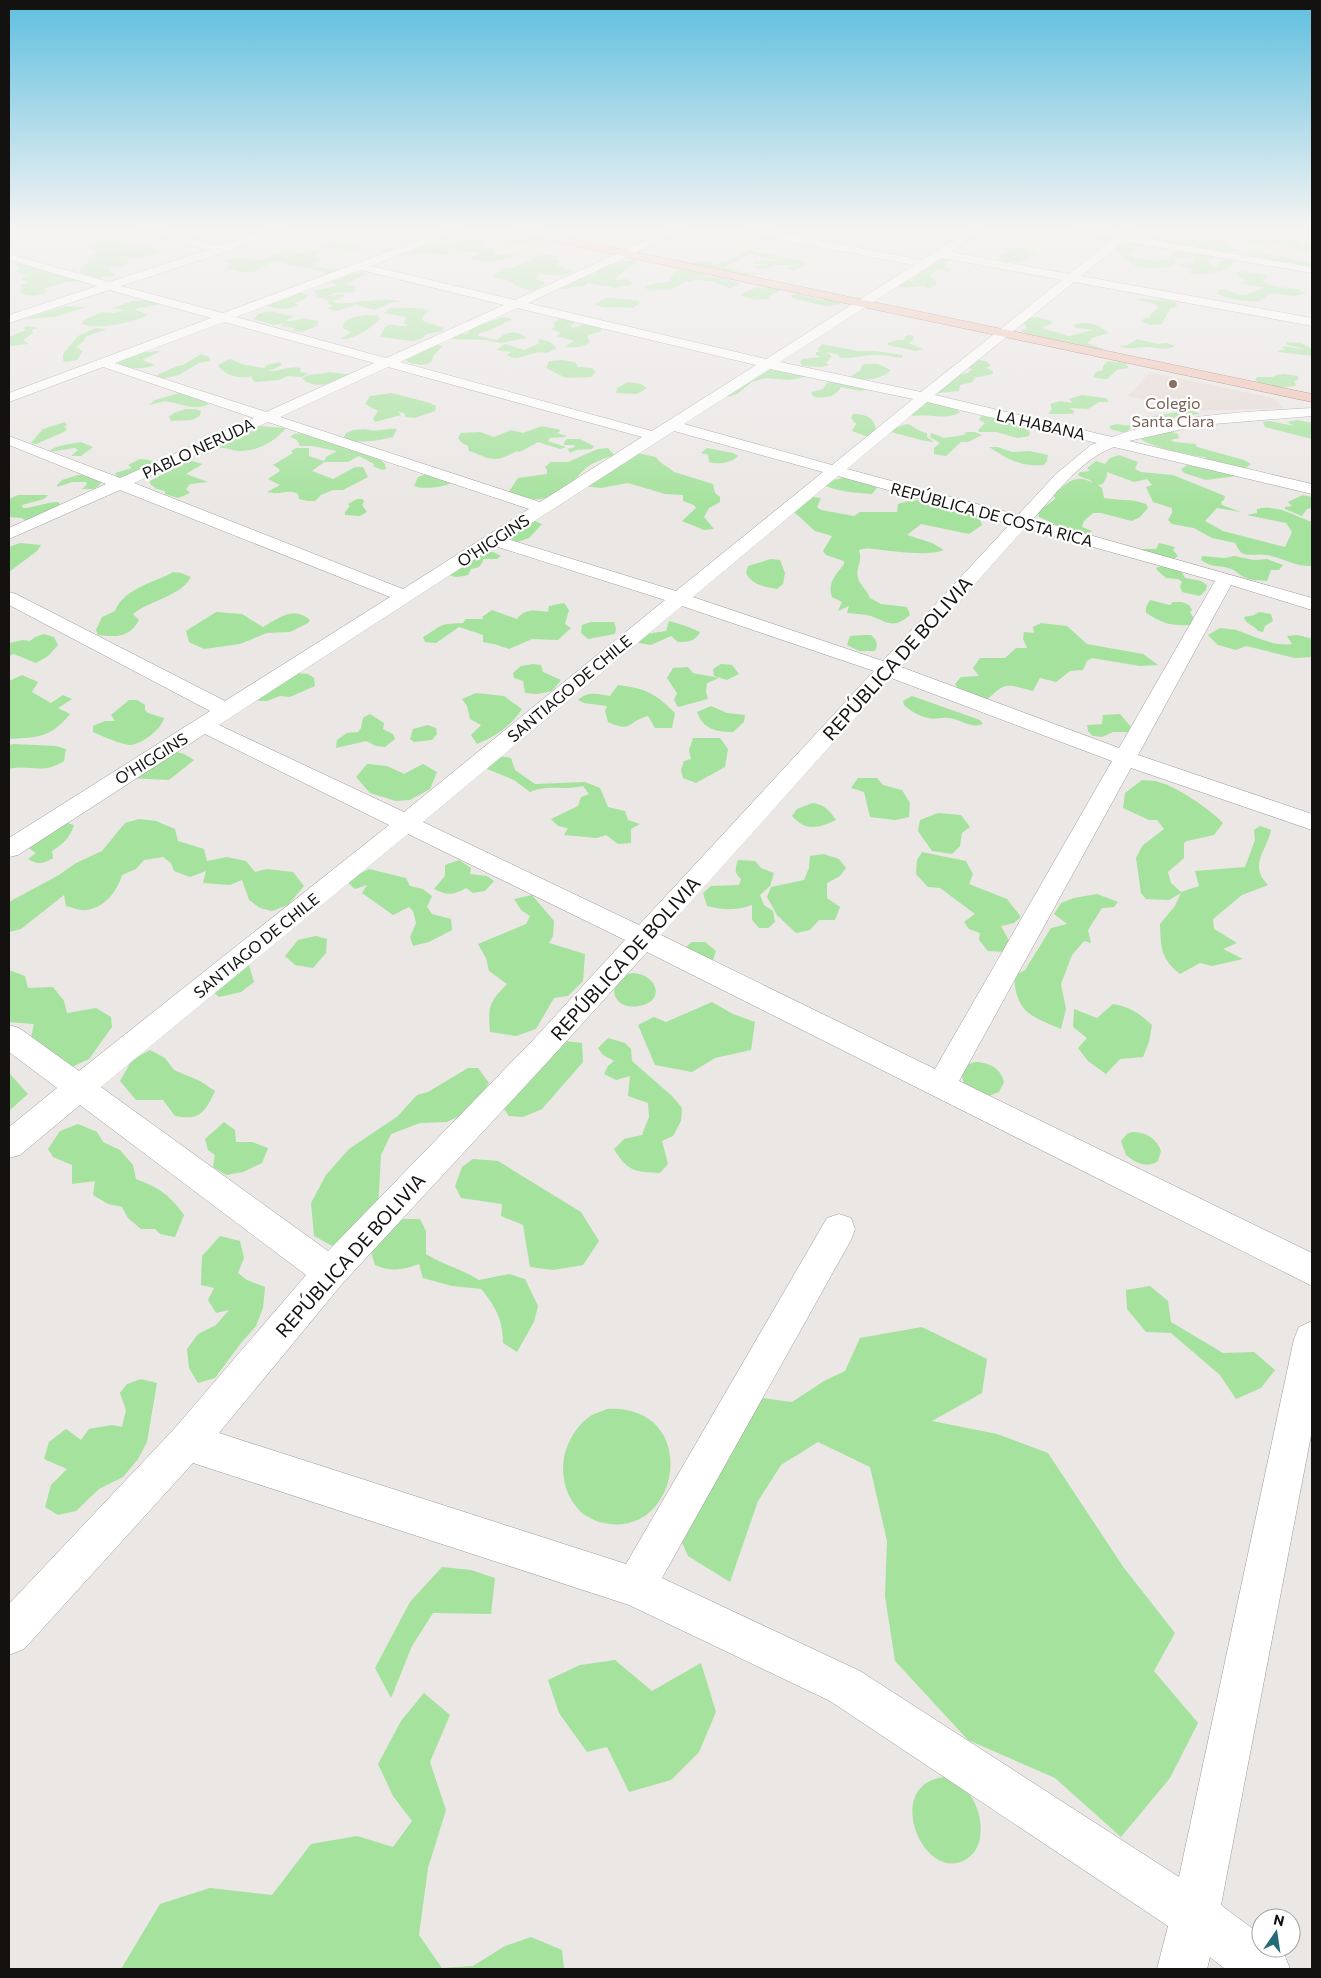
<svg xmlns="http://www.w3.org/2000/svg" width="1321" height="1978" viewBox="0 0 1321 1978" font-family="Commissioner,sans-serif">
	<rect width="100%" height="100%" fill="#eae7e5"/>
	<polygon fill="#e5d9d4" points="1150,372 1273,398 1284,408 1195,411 1128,396"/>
	<g fill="#a5e29d">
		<path d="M 205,231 L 246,231 L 252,234 C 236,241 223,231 207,235 L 209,237 L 194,240 L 187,238 Z"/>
		<polygon points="345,231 405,231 402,232 408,235 372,238 362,241 344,236 349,232"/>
		<path d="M 463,231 L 496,233 L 496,240 L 485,242 L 480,247 L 494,249 L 495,255 L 517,253 L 520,255 L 490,263 L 472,259 L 472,256 L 479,254 L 479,252 L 458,252 L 457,249 L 443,250 L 451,254 C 441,258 432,251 422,253 C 416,254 413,257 407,256 L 412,249 L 427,243 L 454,242 L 462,238 L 456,236 Z"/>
		<path d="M 532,231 L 557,231 L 565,235 L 576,231 L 633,231 L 633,233 L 643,235 C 635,240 620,243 612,239 L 624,235 L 623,233 L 606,234 L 588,232 L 581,236 L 569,237 L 553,234 L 546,236 Z"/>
		<polygon points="980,231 994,231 1002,234 1022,233 1021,237 1024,240 1005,241 1001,240 1002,238 983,237 984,234 979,233"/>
		<path d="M 1136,231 L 1155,231 L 1151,235 L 1177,241 L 1185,234 L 1199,231 L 1235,231 L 1246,234 L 1257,232 L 1257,236 C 1271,239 1271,235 1282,235 C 1289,235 1297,237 1304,238 L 1299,243 L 1312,249 L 1312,253 L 1281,245 L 1263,246 L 1252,244 L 1248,240 L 1224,237 L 1221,238 L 1231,247 L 1243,251 L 1220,252 L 1137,237 L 1134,234 Z"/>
		<polygon points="515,236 530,237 546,242 546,243 530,248 528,244 520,243 502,247 502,242"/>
		<polygon points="104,240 130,242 129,244 148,246 160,252 143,258 129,258 128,262 123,266 108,268 115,276 98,278 81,273 80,269 90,261 85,259 98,252 89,248 93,246 88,245 88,243"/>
		<path d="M 334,240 L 366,248 C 358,251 330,250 322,246 Z"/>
		<path d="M 1122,243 L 1142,244 L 1168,249 L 1161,250 L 1134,246 L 1132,252 L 1126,254 C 1135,258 1159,265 1169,258 C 1171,256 1172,254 1174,252 L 1184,252 L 1221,258 L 1208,259 L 1210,266 L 1216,267 C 1221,263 1226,256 1233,260 L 1232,267 C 1221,271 1199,277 1189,273 L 1194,269 L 1178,266 L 1178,264 L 1194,262 L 1193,259 L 1189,257 L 1175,258 L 1176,263 C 1168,270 1144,269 1134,265 C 1132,265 1115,250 1113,248 Z"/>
		<path d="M 1008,247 L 1026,248 L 1025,251 L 1038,252 C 1023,261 1019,264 1000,260 L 998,256 L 1006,252 L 1002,249 Z"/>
		<polygon points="314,250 320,251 313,257 322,260 313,263 317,264 312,266 338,271 327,275 324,272 279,262 270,263 254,272 241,272 226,268 232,264 225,261 231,259 242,258 262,260 281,252 290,251 303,254"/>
		<polygon points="748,250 807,262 806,264 793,271 788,269 794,266 793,265 775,265 767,269 758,269 756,266 767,264 753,264 754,261 778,261 750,254 725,267 741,272 763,273 743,275 690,263 710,261 714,265 731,259"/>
		<polygon points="1252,251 1312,263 1312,268 1247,255"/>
		<polygon points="541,255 553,255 551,258 560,261 557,265 575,271 561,276 539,274 536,279 546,283 534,291 518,287 511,281 492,277 504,267 513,268"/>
		<polygon points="941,258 949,259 945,267 951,270 947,272 938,269 929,276 936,280 937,284 929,289 924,286 901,288 897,285 906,280 918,282 912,278 928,268 929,264 935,263"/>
		<path d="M 632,259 L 636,259 L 638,262 C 634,264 617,276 615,280 L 627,279 L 634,284 L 616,288 L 588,283 L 582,287 C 574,285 569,289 561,289 L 570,284 L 573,278 L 596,274 L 594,272 L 604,266 Z"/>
		<path d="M 19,263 L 78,279 L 77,281 L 65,282 L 43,289 L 48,292 C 39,296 28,298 19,292 L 23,288 L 19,286 L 28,282 L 20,279 L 27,276 L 14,271 L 20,269 L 16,265 Z"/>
		<polygon points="682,269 708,272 704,276 723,278 740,284 729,288 711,281 695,280 682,283 679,286 670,289 652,291 645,288 649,285 671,281 670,277 675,271"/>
		<path d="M 1241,271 L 1268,275 L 1266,279 L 1263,279 C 1269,291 1294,285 1305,292 L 1305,294 L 1292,296 L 1271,293 L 1258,302 L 1237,300 L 1222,296 L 1217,293 L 1219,289 C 1229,288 1233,294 1242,295 C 1250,295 1256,289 1265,288 L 1242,284 L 1245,280 L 1239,278 L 1237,272 Z"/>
		<path d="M 361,272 L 366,274 L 346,284 L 356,287 L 355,292 L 335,293 L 329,296 L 343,294 L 345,295 L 334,301 L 336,303 C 358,305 381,295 403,302 L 394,302 L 374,310 L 356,305 L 337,311 L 328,309 L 333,306 L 327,303 L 329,301 L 316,296 L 317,294 L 313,291 L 336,286 L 337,285 L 329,282 L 346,277 L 344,276 Z"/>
		<polygon points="772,286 782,289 781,290 770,295 768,299 754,300 740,295 752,289"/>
		<path d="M 298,292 L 308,295 L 307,297 L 295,303 L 298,305 C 289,311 274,309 265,305 Z"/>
		<polygon points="797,294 822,300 840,300 841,302 839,305 825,306 792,298 791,295"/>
		<path d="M 607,298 C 613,298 637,299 641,302 L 633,308 C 621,306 605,310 594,304 Z"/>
		<path d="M 1142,298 C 1153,302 1164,299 1176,302 L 1177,306 L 1170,309 L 1162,324 L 1150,325 L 1142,322 L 1143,319 L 1151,317 L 1150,315 L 1159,307 L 1152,303 L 1136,300 Z"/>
		<path d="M 152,300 L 161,304 L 134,309 L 148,315 C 132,323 99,330 82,324 L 84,320 L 102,312 L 114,313 L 125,310 L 112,308 L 133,301 Z"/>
		<polygon points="66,306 87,307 55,317 24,319"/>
		<path d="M 390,308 C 400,308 419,307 429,310 L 422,318 L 423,321 L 444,328 L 442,331 L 427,334 L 421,339 L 412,341 L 380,337 C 388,318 391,327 408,326 L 404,323 L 406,317 L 383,313 Z"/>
		<path d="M 270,311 L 295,317 L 283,321 L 293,321 L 302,318 L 318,321 L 318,325 C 309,330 303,333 293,331 L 295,328 L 281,326 L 284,323 L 274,325 L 253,319 L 260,313 Z"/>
		<path d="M 366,315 L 377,315 L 380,319 C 370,329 354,340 341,339 L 351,332 L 342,328 C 345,316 356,317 366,315 Z"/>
		<path d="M 502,317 L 510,318 L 511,320 L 488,331 L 479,333 L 478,336 L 497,340 C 505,332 518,329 526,338 L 501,343 L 485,340 L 447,339 L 457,334 L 467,334 L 473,326 L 484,324 Z"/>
		<path d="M 1037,317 L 1052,321 L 1053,323 L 1043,327 L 1044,329 L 1069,336 L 1094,330 L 1076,328 L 1074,325 C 1086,320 1100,325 1109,333 L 1092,338 L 1087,343 L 1103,349 L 1100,349 L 1028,334 L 1020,331 L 1027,328 L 1023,322 L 1027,318 Z"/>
		<path d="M 560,318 L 574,320 L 574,323 L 570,327 C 577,329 577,326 583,325 C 589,324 595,326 600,328 L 602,331 L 587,335 L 590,342 C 582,347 577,348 568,347 L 566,346 L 574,341 L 556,336 L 561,333 L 551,329 L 555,327 L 554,323 Z"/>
		<polygon points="27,326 38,328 32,330 33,333 23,340 29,344 9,346 9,337 26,330 23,328"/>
		<polygon points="95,328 107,329 85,337 84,341 76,347 83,351 77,360 66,362 63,361 63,354 78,336"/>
		<polygon points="909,335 914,336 913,340 908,343 923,349 916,351 888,345 888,343 897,340 904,340 905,336"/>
		<path d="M 540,339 L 550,342 L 557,348 L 547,353 C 531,349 519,364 507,355 L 511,352 L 496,350 L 505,344 L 524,350 L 540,343 L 538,342 Z"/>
		<path d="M 1137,339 L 1158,344 L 1167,343 L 1175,346 C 1166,351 1157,347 1147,347 C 1138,347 1130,350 1119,346 L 1128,345 Z"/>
		<path d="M 1286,342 L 1301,343 L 1312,349 L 1312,356 L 1278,352 L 1278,350 L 1285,350 L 1282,347 C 1290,345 1297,350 1305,349 L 1287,345 Z"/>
		<path d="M 822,344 L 858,351 L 876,351 L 903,355 L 902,358 C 895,358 888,355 882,355 C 867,354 855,359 841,358 L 837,354 L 826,352 L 832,356 L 826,363 L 829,365 L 821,367 L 802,366 L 800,362 L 802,359 L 821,357 L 816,355 L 816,352 L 821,351 L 817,350 Z"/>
		<path d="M 437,345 L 443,346 L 433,356 L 432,361 C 425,367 412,365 405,360 L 414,354 Z"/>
		<path d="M 161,351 L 142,360 L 155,365 C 143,370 130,369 118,364 C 122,355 150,351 161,351 Z"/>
		<polygon points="201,354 210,357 210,361 199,363 179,375 161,379 153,377 177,366 183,365"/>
		<path d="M 230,359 L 245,365 L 264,368 L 267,365 L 280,362 L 282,365 L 269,371 C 280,372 289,365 301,368 L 300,372 L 308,373 L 302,377 L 288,376 L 279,380 L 255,382 L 251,377 L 255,375 C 243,380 225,377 218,365 Z"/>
		<polygon points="562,360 575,362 578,367 592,368 596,372 591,377 566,378 546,368 549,361"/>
		<polygon points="975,360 986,361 991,365 986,368 993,371 993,374 974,378 973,382 960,385 959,391 939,393 933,390 950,377 968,373 970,370 973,370 969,368"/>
		<polygon points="1108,361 1125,363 1129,368 1117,370 1107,379 1095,378 1093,376 1096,372 1103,370 1103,366"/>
		<path d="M 864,364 L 878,364 L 891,370 C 881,381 863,380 848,378 L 861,370 L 861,367 Z"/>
		<polygon points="767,367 816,378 806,377 789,380 766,378 752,382 737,394 728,397 723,395"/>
		<path d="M 329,372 L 353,375 C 341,381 313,392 302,378 C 312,372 319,376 329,372 Z"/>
		<path d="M 1284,374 L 1298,376 L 1298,380 L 1294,381 L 1296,385 C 1288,389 1262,387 1255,380 L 1257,377 L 1273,377 L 1276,375 Z"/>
		<path d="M 838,380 L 872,388 L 860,391 L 841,387 C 837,396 822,400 813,396 L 811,392 L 823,389 L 827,383 Z"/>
		<polygon points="628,382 641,384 647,388 637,394 616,393 617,388"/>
		<path d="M 182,392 L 209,404 C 197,411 181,404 169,402 C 164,400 155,404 149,405 L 155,400 Z"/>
		<polygon points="392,393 430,403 436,406 435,411 415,418 405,417 405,414 398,411 401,415 375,422 373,419 378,411 365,404 370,396"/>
		<polygon points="1082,395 1106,398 1109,402 1099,402 1088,409 1069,408 1074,411 1073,414 1048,414 1052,409 1050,404 1060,401 1073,403 1069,399"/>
		<path d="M 930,400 L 949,405 L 960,412 C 947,421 928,413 913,416 L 908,413 L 909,410 Z"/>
		<polygon points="185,409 195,409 201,411 200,416 192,420 171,421 169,417 174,413"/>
		<path d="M 1178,411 L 1195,411 L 1200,414 L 1158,420 L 1156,422 L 1131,428 L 1125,433 L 1110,429 L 1110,426 C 1117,422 1122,426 1129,425 C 1138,423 1146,419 1155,416 C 1162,413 1170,415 1178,411 Z"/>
		<path d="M 853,414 C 865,414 875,417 876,431 L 868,437 L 852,431 L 856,424 L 851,418 Z"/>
		<path d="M 981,416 C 998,418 1012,424 1028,429 L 1030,432 L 1029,436 L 1018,438 L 996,432 L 979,432 L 978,430 L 985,423 L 979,420 Z"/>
		<polygon points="1297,420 1312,423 1312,439 1265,427 1263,422 1270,421 1294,426 1287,422"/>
		<polygon points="65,422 67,425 64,427 67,429 64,432 36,444 31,443 43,429"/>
		<path d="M 907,424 C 914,426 919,432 927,433 L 927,437 L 934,442 L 925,441 L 891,432 L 895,428 Z"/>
		<path d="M 259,426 L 286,428 C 276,441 256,452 239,451 C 233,451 225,447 220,448 C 211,449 207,455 198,453 L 219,440 L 248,435 L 252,430 Z"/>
		<path d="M 542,426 L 561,430 L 557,433 L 567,436 L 565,437 L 550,438 L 548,441 L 566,447 L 560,449 L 538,442 L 520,452 L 517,451 C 492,464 493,459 469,451 L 468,446 L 462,443 L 458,438 L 461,433 L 480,432 L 494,437 L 511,430 L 523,433 Z"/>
		<path d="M 366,429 C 378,433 386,428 397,429 L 393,437 C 377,441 359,444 343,439 L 346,433 L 353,430 Z"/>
		<path d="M 1170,431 L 1178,434 L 1179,438 L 1170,440 L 1175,442 L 1195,444 L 1197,447 L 1244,460 L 1251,464 L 1244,469 L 1207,461 L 1205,457 C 1192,456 1152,447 1142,440 L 1141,436 Z"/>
		<polygon points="966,432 975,432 982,435 968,442 961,442 946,456 934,454 934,448 940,443 930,437 931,433 944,438 964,435"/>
		<path d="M 302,433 L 379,459 L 385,464 L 386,469 L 382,470 L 373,466 L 374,464 L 359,456 L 348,462 L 324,462 L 312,471 L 333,479 L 355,467 L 363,467 L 368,477 L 343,490 L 333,490 L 321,495 L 315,501 L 307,501 L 299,499 L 298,494 C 289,488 278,496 267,492 L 280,485 L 268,479 L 280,471 L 278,468 L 273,465 L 293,453 L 291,451 L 296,448 L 309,448 L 309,456 L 324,461 L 326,457 L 337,451 L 312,446 L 300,446 L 297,440 L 290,437 L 294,434 Z"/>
		<polygon points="567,439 580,439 594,446 592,449 576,450 570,453 568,449 575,447 574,445 564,445 564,442"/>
		<path d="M 81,442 L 93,447 L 81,456 L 71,456 L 78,450 L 75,448 L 49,452 C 54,445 71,444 81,442 Z"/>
		<path d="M 989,447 L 998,447 L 1012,452 L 1030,451 L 1048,455 L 1047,461 L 1044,465 C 1021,467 1007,459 989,447 Z"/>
		<path d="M 608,448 L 614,455 C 605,458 594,462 586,468 C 581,472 577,478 572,482 C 550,502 536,503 508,493 L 518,478 L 547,474 L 547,470 L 545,467 L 551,462 L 568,462 L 598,449 Z"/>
		<path d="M 707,448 L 733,453 L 738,456 C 732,463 717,465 709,462 L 708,455 L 701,453 Z"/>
		<path d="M 637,453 L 656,457 C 661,465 668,466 674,472 L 713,484 L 715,493 L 720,497 L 720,502 L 709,508 L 704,517 L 714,529 L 704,530 L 682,521 L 696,508 L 694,505 L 683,501 L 683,495 L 665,494 L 628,483 L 601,488 L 583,486 Z"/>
		<path d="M 1119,455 L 1138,462 L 1135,469 L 1141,472 L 1173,475 L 1225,496 L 1224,500 L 1221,502 L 1222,505 L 1241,512 L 1217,508 L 1205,521 L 1223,531 L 1285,547 L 1292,532 L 1286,523 L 1247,515 L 1257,513 L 1257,509 C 1276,504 1295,516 1312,522 L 1312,566 C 1295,567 1282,557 1266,555 C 1258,553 1249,557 1242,553 C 1239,551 1237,546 1235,543 L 1212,538 L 1194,528 L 1172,524 L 1168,520 L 1172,513 L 1172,508 L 1153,502 L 1146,487 L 1152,485 L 1147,479 L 1134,482 L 1107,472 L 1107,476 L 1103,484 L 1098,485 L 1102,488 L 1104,498 C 1119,501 1131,498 1146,504 L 1148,508 L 1140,517 L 1132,521 L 1101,513 L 1093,513 L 1084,521 L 1082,527 L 1092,531 L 1087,535 L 1068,530 L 1039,517 L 1038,512 L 1055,499 L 1054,495 C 1065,484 1075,472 1093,483 C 1090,478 1083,479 1078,475 L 1080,472 L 1090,471 L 1087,468 L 1096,461 L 1105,464 L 1110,458 Z"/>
		<polygon points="140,459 149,460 155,463 127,477 117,477 115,473 132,468 128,465"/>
		<polygon points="185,459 203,464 186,474 208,482 190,484 186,489 190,493 178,498 165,494 165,491 157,489 150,484 150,481 163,474 169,465"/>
		<polygon points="1188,465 1237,476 1206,480 1184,473 1181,469"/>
		<path d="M 428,473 L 456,481 C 446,487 424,490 414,486 L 418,477 Z"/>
		<polygon points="78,475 86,475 101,482 99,486 93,489 82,489 87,484 86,482 72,482 57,487 57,485 62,480"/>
		<path d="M 847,477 L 878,486 L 872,494 C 855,493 834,491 819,483 Z"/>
		<path d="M 18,495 L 48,495 L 44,499 L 22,505 L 23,508 C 34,508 45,502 59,502 L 60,506 L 27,521 L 21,518 L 9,517 L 9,499 Z"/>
		<polygon points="1303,495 1312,497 1312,508 1307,509 1302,516 1285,509 1285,507 1292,506 1288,502"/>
		<path d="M 813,497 L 821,498 L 817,507 L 821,510 L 854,516 L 860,512 L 897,512 L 898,504 C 923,495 953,503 977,512 L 982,525 L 969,534 L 921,524 L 907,535 L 932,543 L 944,550 C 929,556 899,552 882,550 C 872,549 869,547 859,550 C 863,564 855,567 858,578 C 859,584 867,590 870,598 L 881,604 L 907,607 L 910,615 C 893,629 889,623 871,616 C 864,614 855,614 847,613 L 849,606 L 838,611 L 842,602 L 832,597 C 827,583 836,575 844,564 L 844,561 L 826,555 L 823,551 L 832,536 L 815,531 L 794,512 Z"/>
		<polygon points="357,499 363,499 364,502 362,505 367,512 360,516 345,515 345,512 350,506 348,504"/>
		<polygon points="535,521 542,524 529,538 517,542 509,538 509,533 524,523"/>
		<polygon points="20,543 41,545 37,551 9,572 9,547"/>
		<polygon points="1159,543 1175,547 1173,550 1178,556 1170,561 1144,553 1142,549 1156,549"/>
		<path d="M 481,552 L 493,552 L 501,556 L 497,559 L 483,559 C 482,567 477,568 471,569 L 468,575 C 460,577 452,579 446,572 Z"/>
		<path d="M 1202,556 L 1225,558 L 1234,556 L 1254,560 L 1267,559 L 1283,565 L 1279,570 L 1271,570 L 1267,581 C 1260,580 1252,581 1246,578 C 1240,576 1235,569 1228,568 C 1218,565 1212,568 1201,560 Z"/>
		<path d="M 771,559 L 780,560 L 785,573 L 783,584 L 777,589 C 764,586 753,586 746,573 L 748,566 Z"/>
		<polygon points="1166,564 1180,569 1185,578 1201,581 1207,585 1206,590 1200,596 1182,592 1180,586 1182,582 1178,579 1166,578 1157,570 1156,568"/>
		<path d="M 173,572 L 181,573 L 191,577 C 180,597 150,600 133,614 L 139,620 C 129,638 118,637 98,635 L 96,630 L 102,617 L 115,611 C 124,588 154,583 173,572 Z"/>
		<path d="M 1150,600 L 1170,605 L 1173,602 L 1182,602 L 1189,605 L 1192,610 L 1190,612 L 1197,624 C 1174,627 1166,625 1146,613 L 1146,607 Z"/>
		<path d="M 564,603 L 569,610 L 565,624 L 571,628 L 558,640 L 532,639 L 509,649 L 494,644 L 483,642 L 483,635 L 459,627 L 436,643 L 425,642 L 423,637 C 444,625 436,624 463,623 L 466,619 L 483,619 L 482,617 L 492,610 L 517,619 C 525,608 535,610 548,612 L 549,606 Z"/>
		<path d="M 216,612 L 242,614 L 263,627 C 279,618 293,606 310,620 L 308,623 L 290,632 L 267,633 L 240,644 L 204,649 L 189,642 L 186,631 Z"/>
		<path d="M 1259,612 L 1271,614 L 1273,621 L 1265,626 L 1263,632 L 1258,631 C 1254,625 1246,625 1244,617 L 1254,615 Z"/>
		<path d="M 669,621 L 686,626 L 700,632 C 695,642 688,642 678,642 L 671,636 L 651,645 L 639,643 L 639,635 L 666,631 Z"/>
		<polygon points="591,622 614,622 616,628 615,634 588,639 581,633 582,625"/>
		<path d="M 1041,623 L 1067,626 L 1087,644 L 1143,654 L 1158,665 L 1140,666 L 1092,658 L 1087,661 L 1083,670 L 1070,671 L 1056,682 L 1040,678 L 1033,691 C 1005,684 1006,681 985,702 L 962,694 L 955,684 L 961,677 L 979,676 L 973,668 L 980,658 L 1005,658 L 1016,648 L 1027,648 L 1023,639 L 1024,632 L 1034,633 L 1033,627 Z"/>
		<path d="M 1220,628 C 1226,629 1234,629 1239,631 C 1256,637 1274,647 1292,644 L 1287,636 L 1297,635 L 1310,638 L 1312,641 L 1312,657 L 1295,658 L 1246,646 L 1236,650 L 1218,645 L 1208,635 Z"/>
		<polygon points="44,634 54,637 58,645 48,656 36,663 14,654 9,656 9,643 23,640 30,641 35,637"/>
		<path d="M 864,635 L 871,635 C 876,640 879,643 875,651 L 859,651 L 847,645 L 850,636 Z"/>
		<polygon points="533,664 541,665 543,672 561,680 552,691 537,694 525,693 523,681 514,678 513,673 521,666"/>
		<polygon points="721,664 732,665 739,674 727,680 714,676 713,669"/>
		<polygon points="688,667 693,673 719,678 707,683 706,692 708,699 678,707 674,700 677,693 667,678 673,668"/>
		<polygon points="296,673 308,674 314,678 315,686 290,697 280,696 267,701 259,701 256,696"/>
		<path d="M 22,675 L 38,682 L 32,692 L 51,703 L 63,695 L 72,699 L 58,708 L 70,714 C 50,738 39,737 9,739 L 9,681 Z"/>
		<path d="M 618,685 C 646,689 654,692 675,713 L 672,728 L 655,728 L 648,716 C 626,722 633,733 608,722 L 605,711 L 607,706 L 584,703 L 578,700 C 588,691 598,694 610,696 Z"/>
		<path d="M 476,693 L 504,696 L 522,709 C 511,726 496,736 477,744 L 471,735 L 481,725 L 470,719 L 467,706 L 462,699 Z"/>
		<path d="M 912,696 L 980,720 L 983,724 C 970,729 961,719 948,718 C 942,717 934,720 928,718 C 918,716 911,711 904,705 L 903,701 Z"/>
		<path d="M 129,700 L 137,700 L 145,705 L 145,710 L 148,713 L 164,718 C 161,730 143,743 131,745 C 125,746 99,735 93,732 L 93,726 L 105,721 L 115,721 L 111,715 Z"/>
		<path d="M 711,706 L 727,713 L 745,715 L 744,722 L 733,732 C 716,732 703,729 697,712 Z"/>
		<polygon points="370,714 384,723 383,729 393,734 395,739 385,747 376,746 366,741 336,748 337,740 347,733 358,732 361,728 363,718"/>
		<polygon points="1120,714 1132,728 1130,732 1113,732 1102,737 1093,736 1088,731 1087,725 1102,724 1103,715"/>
		<polygon points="428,725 436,728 437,734 432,740 414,742 410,739 413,729"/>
		<polygon points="693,738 720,738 728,749 725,767 696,783 683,778 681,770 684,761 691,759 689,750"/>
		<path d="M 14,744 L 56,746 L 66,749 L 64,761 C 43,775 30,764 9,769 L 9,745 Z"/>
		<polygon points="165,749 184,754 194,760 169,780 128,778"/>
		<path d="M 497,756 L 511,758 L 515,770 L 535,784 L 585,782 L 600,788 L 608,807 L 625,811 L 628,820 L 640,824 L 631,829 L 631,843 L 618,844 L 606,835 L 597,838 L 564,835 L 568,828 L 558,826 L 551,819 L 578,806 L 581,797 L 589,794 L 583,786 C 563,791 550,784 530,792 L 514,780 L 487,769 Z"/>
		<polygon points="367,764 387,766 404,774 423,764 437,772 430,789 410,800 396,801 370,793 356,777"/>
		<polygon points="858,778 877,778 883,785 902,790 910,803 909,817 895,820 870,817 864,792 851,788"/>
		<path d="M 1142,780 C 1147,781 1154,780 1159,782 C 1177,787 1210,809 1223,823 L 1214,835 L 1187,841 L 1184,843 L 1184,858 L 1168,872 L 1171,883 L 1181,892 L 1199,886 L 1195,871 L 1245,867 L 1255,840 L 1254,830 L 1260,826 L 1271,830 C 1267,851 1248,864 1268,885 L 1242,895 L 1213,919 L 1214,929 L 1237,943 L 1223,949 L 1243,959 L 1212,966 L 1200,963 L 1180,974 C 1160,958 1161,947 1160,924 L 1175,906 L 1181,893 L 1169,900 L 1146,899 L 1141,893 L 1136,858 L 1142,846 L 1164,829 L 1157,820 L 1149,820 L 1123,808 L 1125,793 Z"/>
		<path d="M 812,803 C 824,804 829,810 836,820 C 819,828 806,832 792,816 L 797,809 Z"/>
		<polygon points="938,813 961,815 970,827 962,833 960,846 952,854 932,851 918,831 920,820"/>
		<path d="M 139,819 L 156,821 L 175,829 L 178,841 L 204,849 L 207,861 L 227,857 L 246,861 L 255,872 L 267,869 L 293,872 L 304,886 L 288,905 L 272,911 L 260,908 L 249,900 L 242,880 L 230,885 L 203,883 L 206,871 L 190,877 L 174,871 L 171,863 L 163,857 L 144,860 L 136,869 L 122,875 C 117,892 104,908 86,910 C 80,911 71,907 66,906 L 64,895 L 21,929 L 9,932 L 9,902 L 59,875 L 76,863 L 102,851 L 125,823 Z"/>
		<path d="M 61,821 L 74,825 C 70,838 63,844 52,851 L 53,858 C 43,864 38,865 28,859 L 36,853 L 27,847 Z"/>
		<polygon points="922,852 966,861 973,874 969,884 1007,899 1021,917 1014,923 1001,926 1012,946 1009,952 988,951 979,940 980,933 969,929 964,922 975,914 940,888 928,887 916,874 917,860"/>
		<polygon points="824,854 839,859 846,868 840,876 827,883 827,898 840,907 835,920 819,920 810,930 796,933 777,915 767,897 771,887 804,880 809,868 810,856"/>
		<path d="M 459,860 L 471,868 L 470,874 L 487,876 L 494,881 L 485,891 L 473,893 L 466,888 C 454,895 447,896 434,889 L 445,876 L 445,865 Z"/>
		<path d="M 738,860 L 755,861 L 761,868 L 774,873 L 770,886 L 760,895 L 764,905 L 773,911 L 775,922 L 768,928 L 759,928 L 752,920 L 752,905 C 735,911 724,910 707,906 L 703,893 L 711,886 L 739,885 L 741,879 C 734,872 735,869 738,860 Z"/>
		<polygon points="369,869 406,878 410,886 423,889 432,896 427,907 432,914 451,919 452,930 429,942 413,946 410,937 416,923 413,911 409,907 393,915 362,893 367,885 355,889 346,881"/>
		<path d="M 1097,894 L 1118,902 L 1114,907 L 1102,908 L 1088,930 L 1091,943 L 1084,941 L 1072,955 L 1061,984 L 1066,1009 L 1061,1029 C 1030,1016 1016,1012 1014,976 L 1025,970 L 1051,928 L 1067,924 L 1054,914 L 1061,903 L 1074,898 Z"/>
		<path d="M 532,895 L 554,921 L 553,936 L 549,943 L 585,954 L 583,981 L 568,996 L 554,998 L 536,1029 L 516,1036 L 490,1032 C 488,1007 489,1002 507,984 L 489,971 L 486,958 L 478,944 L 526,924 L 530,916 L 521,910 L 514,899 Z"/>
		<polygon points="316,936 327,939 326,953 313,968 295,965 285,956 298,940"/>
		<polygon points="692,942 705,942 716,951 712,963 683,949"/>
		<polygon points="249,965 254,982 241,992 219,997 212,991"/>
		<polygon points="9,970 25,976 28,988 53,987 64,1001 67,1013 96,1008 111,1017 112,1027 89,1059 63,1071 31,1037 34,1024 9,1022"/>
		<path d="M 632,973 C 658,974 666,1002 639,1006 C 610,1011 605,979 632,973 Z"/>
		<polygon points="712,1002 733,1014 755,1022 751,1050 715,1058 692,1072 655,1065 638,1025 654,1017 666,1022"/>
		<path d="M 1113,1004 C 1130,1007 1139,1013 1152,1025 L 1149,1042 L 1143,1057 L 1120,1059 L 1106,1074 L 1088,1061 L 1078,1048 L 1087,1038 L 1073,1027 L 1074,1009 L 1097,1018 Z"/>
		<path d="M 608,1038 L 625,1043 L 631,1049 L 632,1061 L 672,1096 L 682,1108 L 681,1121 L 673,1136 L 662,1141 L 668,1164 L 660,1173 C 635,1172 627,1171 614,1149 L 624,1139 L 642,1135 L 649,1117 L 648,1103 L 628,1096 L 630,1076 L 616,1080 L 604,1074 L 608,1066 L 614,1061 L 603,1055 L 598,1048 Z"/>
		<polygon points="556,1040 582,1043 583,1062 542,1109 523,1117 509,1116 501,1105"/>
		<path d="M 150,1050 L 165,1058 L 174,1070 L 200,1081 L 215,1091 C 205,1112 200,1121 175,1116 L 163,1100 L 136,1100 L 120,1081 L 132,1060 Z"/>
		<path d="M 975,1062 C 988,1062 1001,1068 1004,1082 L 999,1092 L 989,1096 L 964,1084 L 961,1072 L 969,1064 Z"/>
		<polygon points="468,1068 478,1068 489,1083 470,1111 447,1122 420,1123 391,1134 381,1155 378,1209 336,1248 314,1236 311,1203 326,1175 349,1149 398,1116 417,1095 428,1092"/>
		<polygon points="9,1073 28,1094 9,1111"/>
		<polygon points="224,1122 235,1130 236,1142 252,1142 268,1148 262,1163 243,1172 226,1175 213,1167 215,1155 208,1150 205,1139"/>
		<path d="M 78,1124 L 97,1132 L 103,1142 L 120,1150 L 133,1165 L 136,1179 C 159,1188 169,1194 184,1215 L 175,1237 L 160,1234 L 155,1229 L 141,1229 L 128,1218 L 122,1207 L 108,1204 L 93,1195 L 95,1181 L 72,1184 L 72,1165 L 53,1157 L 48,1149 L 60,1131 Z"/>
		<path d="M 1132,1132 C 1146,1132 1156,1138 1161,1151 L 1158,1161 C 1147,1169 1136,1163 1126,1155 L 1121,1141 L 1127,1134 Z"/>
		<polygon points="473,1159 498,1161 581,1212 599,1241 583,1265 553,1270 530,1267 523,1225 501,1216 502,1204 461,1198 455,1186 462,1167"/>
		<path d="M 403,1219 L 420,1219 L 426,1231 L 426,1254 C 443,1265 462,1269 479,1280 L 509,1274 L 525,1279 L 538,1306 L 534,1322 L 517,1352 L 503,1343 C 503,1320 496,1307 481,1289 L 452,1286 L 423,1278 L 419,1264 C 403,1270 392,1272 375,1265 L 371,1252 L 387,1227 Z"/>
		<polygon points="220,1236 240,1241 244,1258 238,1273 247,1280 265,1287 263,1308 256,1326 241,1343 215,1378 198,1383 189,1368 187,1349 198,1334 216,1325 229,1310 216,1313 208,1300 214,1288 201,1285 202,1256"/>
		<polygon points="1150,1286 1168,1301 1171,1322 1223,1353 1254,1352 1275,1370 1261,1388 1236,1399 1220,1375 1171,1333 1146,1332 1127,1309 1126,1290"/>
		<polygon points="922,1327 987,1359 982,1393 932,1421 997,1434 1048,1453 1124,1568 1175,1633 1154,1671 1198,1723 1170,1778 1121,1837 1055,1778 968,1740 895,1661 885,1596 887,1541 870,1467 818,1442 781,1465 758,1501 730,1582 688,1556 665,1504 678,1473 723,1446 732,1394 792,1402 824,1381 845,1371 860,1338"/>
		<polygon points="141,1379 157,1383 147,1442 138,1459 123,1477 99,1489 76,1511 58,1515 45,1507 51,1485 67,1469 44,1459 49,1442 66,1429 81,1440 89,1429 112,1425 122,1427 126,1410 120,1393 127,1384"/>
		<path d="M 607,1409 C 700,1404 682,1533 610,1524 C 600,1523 590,1519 582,1513 C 553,1486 559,1440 589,1417 C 594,1413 601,1412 607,1409 Z"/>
		<polygon points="442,1567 471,1570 495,1578 491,1614 433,1613 412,1646 391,1698 375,1668 410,1602"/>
		<polygon points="615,1660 652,1691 701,1663 716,1712 699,1752 671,1780 629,1792 607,1747 587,1752 559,1713 548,1680 580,1665"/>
		<polygon points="424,1693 450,1715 430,1762 446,1810 428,1868 419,1935 442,1968 473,1966 505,1946 531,1937 562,1950 564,1969 121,1969 160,1904 210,1888 272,1895 311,1844 357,1836 393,1847 412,1821 393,1796 378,1764 401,1721"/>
		<path d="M 945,1777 C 952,1781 962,1785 967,1791 C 983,1809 989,1849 963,1861 C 921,1880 883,1783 945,1777 Z"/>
	</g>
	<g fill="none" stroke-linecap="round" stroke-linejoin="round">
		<defs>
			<path id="minor" d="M 143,231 L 162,231 L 219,246 L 264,231 L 281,231 L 225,252 L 121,286 L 223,313 L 443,231 L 459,231 L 371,266 L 515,300 L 667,231 L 682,231 L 528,303 L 766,359 L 914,265 L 752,234 L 747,231 L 771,231 L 922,260 L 968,231 L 981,231 L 950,252 L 1069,274 L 1113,239 L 1082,234 L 1077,231 L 1103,231 L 1120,234 L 1123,231 L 1135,231 L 1130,236 L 1312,267 L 1312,273 L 1124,241 L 1081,276 L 1312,318 L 1312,326 L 1074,282 L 935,395 L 1112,437 C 1175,414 1246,412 1312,408 L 1312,416 L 1201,425 L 1129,441 L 1312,484 L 1312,494 L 1114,447 C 1081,459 1056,494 1033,519 L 1312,598 L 1312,610 L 1231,585 L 1138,755 L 1312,814 L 1312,830 L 1131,768 L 959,1081 L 1312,1253 L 1312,1286 L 647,952 L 553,1056 L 342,1284 L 219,1433 L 626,1564 L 827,1218 L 839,1214 L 851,1218 L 855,1229 L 851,1240 L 662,1578 L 860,1671 L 1179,1877 L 1294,1339 L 1299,1327 L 1312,1321 L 1312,1430 L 1221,1905 L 1261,1935 L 1261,1948 C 1283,1948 1282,1948 1290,1969 L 1225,1969 L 1210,1957 L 1207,1969 L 1157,1969 L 1168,1926 L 830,1701 L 629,1605 L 193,1463 L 24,1649 L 9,1655 L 9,1604 L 174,1429 L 306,1275 L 80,1105 L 20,1155 L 9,1158 L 9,1127 L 57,1088 L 9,1052 L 9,1025 L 19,1028 L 79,1071 L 389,825 L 205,734 L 18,855 L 9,857 L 9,838 L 210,711 L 9,605 L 9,592 L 16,594 L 225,701 L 390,597 L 120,490 L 9,539 L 9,528 L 106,484 L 9,445 L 9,436 L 120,478 L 254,418 L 103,367 L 9,402 L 9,393 L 211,318 L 109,290 L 9,323 L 9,315 L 97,286 L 9,260 L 9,254 L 109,282 L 208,250 ZM 942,258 L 1062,280 L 921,392 L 780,362 ZM 360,270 L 361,270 L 504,305 L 386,358 L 236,317 ZM 517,308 L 756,365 L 652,431 L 400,362 ZM 224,322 L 374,363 L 266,412 L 115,363 ZM 388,367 L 642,437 L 540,502 L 280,417 ZM 770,369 L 913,399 L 832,465 L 684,424 ZM 927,402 L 1097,443 L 1091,445 L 1056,474 L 1018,515 L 847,469 ZM 268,422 L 529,509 L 403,589 L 134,483 ZM 674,431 L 823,472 L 676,591 L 507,539 ZM 838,476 L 1010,524 L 883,661 L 693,597 ZM 1025,528 L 1215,581 L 1119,748 L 901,667 ZM 495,546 L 665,600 L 404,812 L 219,725 ZM 682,606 L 874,671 L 639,925 L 423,822 ZM 891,678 L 1112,761 L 935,1069 L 661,935 ZM 408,834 L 625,940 L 533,1040 L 328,1251 L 101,1087 Z"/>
			<polygon id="major" points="513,231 535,231 1312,394 1312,402 518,234"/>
		</defs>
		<use href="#minor" stroke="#9e9b99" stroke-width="1"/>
		<use href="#major" stroke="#9c6a59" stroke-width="1"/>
		<use href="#minor" fill="#fff" fill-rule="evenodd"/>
		<use href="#major" fill="#efc2b3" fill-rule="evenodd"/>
	</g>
	<linearGradient id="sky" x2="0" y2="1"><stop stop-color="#5ebfdf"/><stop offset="0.45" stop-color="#f6f4f3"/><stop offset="1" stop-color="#f6f4f3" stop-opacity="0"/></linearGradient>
	<rect width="1321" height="508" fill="url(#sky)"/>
	<circle fill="#8d6e63" stroke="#fff" stroke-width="2" cx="1173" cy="384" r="5"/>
	<g text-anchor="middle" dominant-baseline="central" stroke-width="4.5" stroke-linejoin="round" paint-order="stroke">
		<g font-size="16" fill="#785e54" stroke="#fff">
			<text x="1173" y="402">Colegio<tspan x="1173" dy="18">Santa Clara</tspan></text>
		</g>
		<g font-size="16" fill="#131211" stroke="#fff">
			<text transform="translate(1041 424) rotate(13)">LA HABANA</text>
			<text transform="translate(198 448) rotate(-25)">PABLO NERUDA</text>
			<text transform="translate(992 514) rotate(15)">REPÚBLICA DE COSTA RICA</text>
			<text transform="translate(493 540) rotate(-33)">O'HIGGINS</text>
			<text transform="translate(569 688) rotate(-40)">SANTIAGO DE CHILE</text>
			<text transform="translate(151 758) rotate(-32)">O'HIGGINS</text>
			<text transform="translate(256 945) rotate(-39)">SANTIAGO DE CHILE</text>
		</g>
		<g font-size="19" fill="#131211" stroke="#fff">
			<text transform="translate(897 658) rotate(-48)">REPÚBLICA DE BOLIVIA</text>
			<text transform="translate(625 958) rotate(-48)">REPÚBLICA DE BOLIVIA</text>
			<text transform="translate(350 1255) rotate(-48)">REPÚBLICA DE BOLIVIA</text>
		</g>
	</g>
	<rect width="1321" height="1978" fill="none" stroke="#131211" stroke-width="20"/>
	<g transform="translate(1276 1933) rotate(13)"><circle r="24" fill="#ffffff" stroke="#a1a0a0"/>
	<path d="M0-4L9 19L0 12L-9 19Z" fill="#236c77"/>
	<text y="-8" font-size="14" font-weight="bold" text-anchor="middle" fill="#131211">N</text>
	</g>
</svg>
